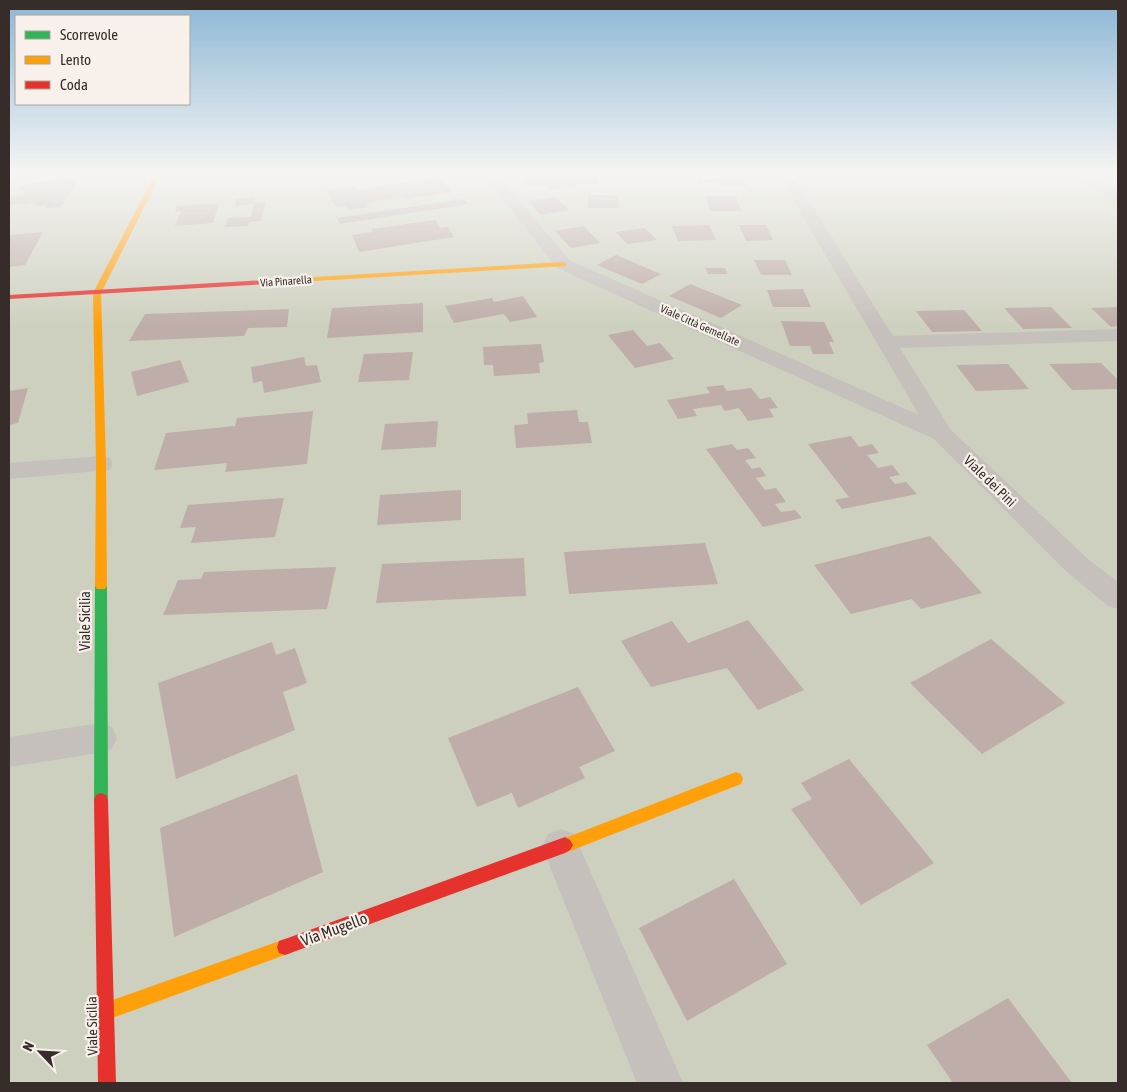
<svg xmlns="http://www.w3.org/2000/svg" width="1127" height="1092" viewBox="0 0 1127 1092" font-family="'Asap Condensed',sans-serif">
	<rect width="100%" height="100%" fill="#ece8e4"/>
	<rect fill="#ced0bf" x="9" y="174" width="1109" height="909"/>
	<g fill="#beada8">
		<polygon points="597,174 599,184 575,184 576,188 549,189 549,185 523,185 523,175"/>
		<polygon points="694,174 741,174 747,185 718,185 717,182 699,183"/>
		<polygon points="80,176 61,207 45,208 48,205 35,206 36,203 9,205 11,197 22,196 27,190 19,191 24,184"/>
		<polygon points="439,176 452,192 405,199 403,197 366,203 368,207 349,210 346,206 336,207 326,190 355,186 357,190"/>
		<polygon points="588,195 618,196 619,208 588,208"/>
		<polygon points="705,196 736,196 741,211 710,211"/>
		<polygon points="255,197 254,203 266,202 261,221 249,222 248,226 224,227 228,218 251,217 254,204 235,206 236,199"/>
		<polygon points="556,197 569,210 541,215 529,201"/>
		<polygon points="464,199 468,204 340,224 337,218"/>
		<polygon points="219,203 213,223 175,226 181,211 175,212 176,206"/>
		<polygon points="435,220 440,228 448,227 454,237 359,252 352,235 373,232 371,229"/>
		<polygon points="709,225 716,240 678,241 672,226"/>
		<polygon points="739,225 766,225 773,240 746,241"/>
		<polygon points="584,226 600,243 571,248 555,231"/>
		<polygon points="645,228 657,240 627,244 616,232"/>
		<polygon points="43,232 25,265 9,267 9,235"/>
		<polygon points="616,255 661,274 642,284 597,265"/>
		<polygon points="754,260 785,260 792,275 761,275"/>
		<polygon points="705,268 725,268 728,274 708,274"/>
		<polygon points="690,284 742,305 721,318 669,296"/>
		<polygon points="803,289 811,307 773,307 767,290"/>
		<polygon points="523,296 537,317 510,322 504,314 454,323 445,306 492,298 494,302"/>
		<polygon points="423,303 423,332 327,338 332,308"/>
		<polygon points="1051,307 1072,328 1023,329 1004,308"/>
		<polygon points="1118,307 1118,326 1111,327 1091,308"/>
		<polygon points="289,309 287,327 248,328 244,336 129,341 145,314"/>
		<polygon points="964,310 982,331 932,332 916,311"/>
		<polygon points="781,321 824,322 834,342 829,342 834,354 813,354 810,346 790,346"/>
		<polygon points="633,330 647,346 660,343 674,359 635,368 608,335"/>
		<polygon points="541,344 544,362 539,363 540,373 494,376 493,365 484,365 483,347"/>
		<polygon points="413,352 409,380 358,382 364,354"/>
		<polygon points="304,357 306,366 317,365 321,382 264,393 262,381 253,383 251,367"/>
		<polygon points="180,360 189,382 137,396 131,372"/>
		<polygon points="1101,363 1118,380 1118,389 1072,390 1049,364"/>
		<polygon points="1008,364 1029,389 976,391 956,365"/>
		<polygon points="723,385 727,391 751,388 760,399 770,397 778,408 769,409 774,417 748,421 739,408 725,411 721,405 693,409 697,416 678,419 667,400 710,393 706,387"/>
		<polygon points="28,388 18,423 9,425 9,391"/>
		<polygon points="577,410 579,422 588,422 592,443 516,448 514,425 528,424 527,413"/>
		<polygon points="313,411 307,464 225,472 227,463 154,470 166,433 235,426 237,418"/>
		<polygon points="438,421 436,447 381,450 385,424"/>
		<polygon points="851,436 859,447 872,444 879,453 867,455 878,468 892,465 900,475 889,477 895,484 906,482 917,494 842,509 835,500 849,497 808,444"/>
		<polygon points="732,444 737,450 748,448 756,458 745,460 752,469 760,467 766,476 756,478 765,490 776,488 786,502 775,504 781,512 795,510 802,518 763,527 706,449"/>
		<polygon points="461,490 461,520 377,525 380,495"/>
		<polygon points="284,498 275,537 191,543 196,527 180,528 188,505"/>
		<polygon points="930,536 982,593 921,609 912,599 851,614 814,565"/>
		<polygon points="705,543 718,584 569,594 564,552"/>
		<polygon points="524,558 526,596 376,603 382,564"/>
		<polygon points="336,567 327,609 163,615 178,580 201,579 204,572"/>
		<polygon points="748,620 804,690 758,710 727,668 651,687 621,641 672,621 688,643"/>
		<polygon points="991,639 1065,703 982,754 910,683"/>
		<polygon points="272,642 276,655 295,648 307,683 283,692 295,730 176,779 158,683"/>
		<polygon points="578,687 615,751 579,767 585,778 518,808 512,793 477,807 448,738"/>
		<polygon points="849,759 934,863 861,905 791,809 812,799 801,783"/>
		<polygon points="297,774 323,872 174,937 160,828"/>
		<polygon points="734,879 787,964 687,1021 639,928"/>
		<polygon points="1008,998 1072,1083 953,1083 927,1045"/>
	</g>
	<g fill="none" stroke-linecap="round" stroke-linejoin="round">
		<g fill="#c6c0bc" fill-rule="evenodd">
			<polygon points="483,174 497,174 569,260 919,415 778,174 792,174 893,336 1118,329 1118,341 900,348 951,430 1088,559 1118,582 1118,609 1108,606 1068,573 934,439 557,268"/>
			<polygon points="1076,174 1092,174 1118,193 1118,205 1113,203"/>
			<polygon points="101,456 110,458 113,464 110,470 9,479 9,463"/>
			<polygon points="100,723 112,727 117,738 112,749 100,753 9,767 9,737"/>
			<polygon points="561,829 574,834 683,1083 637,1083 542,847 548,834"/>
		</g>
		<polygon fill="#30b455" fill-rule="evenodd" points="101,582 105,583 107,586 108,800 106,805 101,807 96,805 94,800 95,586 97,583"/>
		<g fill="#ff9f0a" fill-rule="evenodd">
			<polygon points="155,174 161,174 101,293 106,464 107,586 105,589 97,589 95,586 96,464 93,293"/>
			<polygon points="563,262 567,264 566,266 282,283 278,281 282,279"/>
			<polygon points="736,772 741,774 743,779 741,784 565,853 560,850 557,845 560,840"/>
			<polygon points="285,939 291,941 293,947 291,953 285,955 107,1020 101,1017 98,1011 101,1005 107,1002"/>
		</g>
		<g fill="#e5322d" fill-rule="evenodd">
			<polygon points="282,279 285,279 285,283 9,299 9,295"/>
			<polygon points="101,793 106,795 108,800 116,1083 98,1083 94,800 96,795"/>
			<polygon points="565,837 570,840 573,845 570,850 565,853 285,955 279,953 277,947 279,941 285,939"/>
		</g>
	</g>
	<linearGradient id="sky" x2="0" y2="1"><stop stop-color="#8cb7d6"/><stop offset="0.53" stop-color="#f6f5f3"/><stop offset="1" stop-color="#f6f5f3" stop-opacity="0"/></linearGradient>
	<rect width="1127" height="327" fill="url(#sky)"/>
	<g text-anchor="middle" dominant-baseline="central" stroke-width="4.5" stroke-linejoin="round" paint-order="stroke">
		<g font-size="11" fill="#362d2a" stroke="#f8f1eb">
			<text transform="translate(286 281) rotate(-4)">Via Pinarella</text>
			<text transform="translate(700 325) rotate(24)">Viale Città Gemellate</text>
		</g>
		<g font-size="14" fill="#362d2a" stroke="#f8f1eb">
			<text transform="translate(990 481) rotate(44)">Viale dei Pini</text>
			<text transform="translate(85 621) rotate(-90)">Viale Sicilia</text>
			<text transform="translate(92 1026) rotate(-91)">Viale Sicilia</text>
		</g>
		<g font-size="16" fill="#362d2a" stroke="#f8f1eb">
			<text transform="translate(334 929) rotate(-20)">Via Mugello</text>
		</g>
	</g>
	<rect width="1127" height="1092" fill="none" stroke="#362d2a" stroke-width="20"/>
	<rect x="15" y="15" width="175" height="90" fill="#f8f1eb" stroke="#aaa39e"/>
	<rect x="25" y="31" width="25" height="8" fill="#30b455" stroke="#aaa39e"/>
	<text x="60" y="40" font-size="15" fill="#362d2a">Scorrevole</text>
	<rect x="25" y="56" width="25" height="8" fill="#ff9f0a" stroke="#aaa39e"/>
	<text x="60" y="65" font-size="15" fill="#362d2a">Lento</text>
	<rect x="25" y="81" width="25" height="8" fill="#e5322d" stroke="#aaa39e"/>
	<text x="60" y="90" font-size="15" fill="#362d2a">Coda</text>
	<g transform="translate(40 1052) rotate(295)" stroke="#f8f1eb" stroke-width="4" paint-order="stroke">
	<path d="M0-4L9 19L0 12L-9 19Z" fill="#362d2a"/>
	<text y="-8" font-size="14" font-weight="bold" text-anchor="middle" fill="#362d2a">N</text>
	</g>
</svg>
